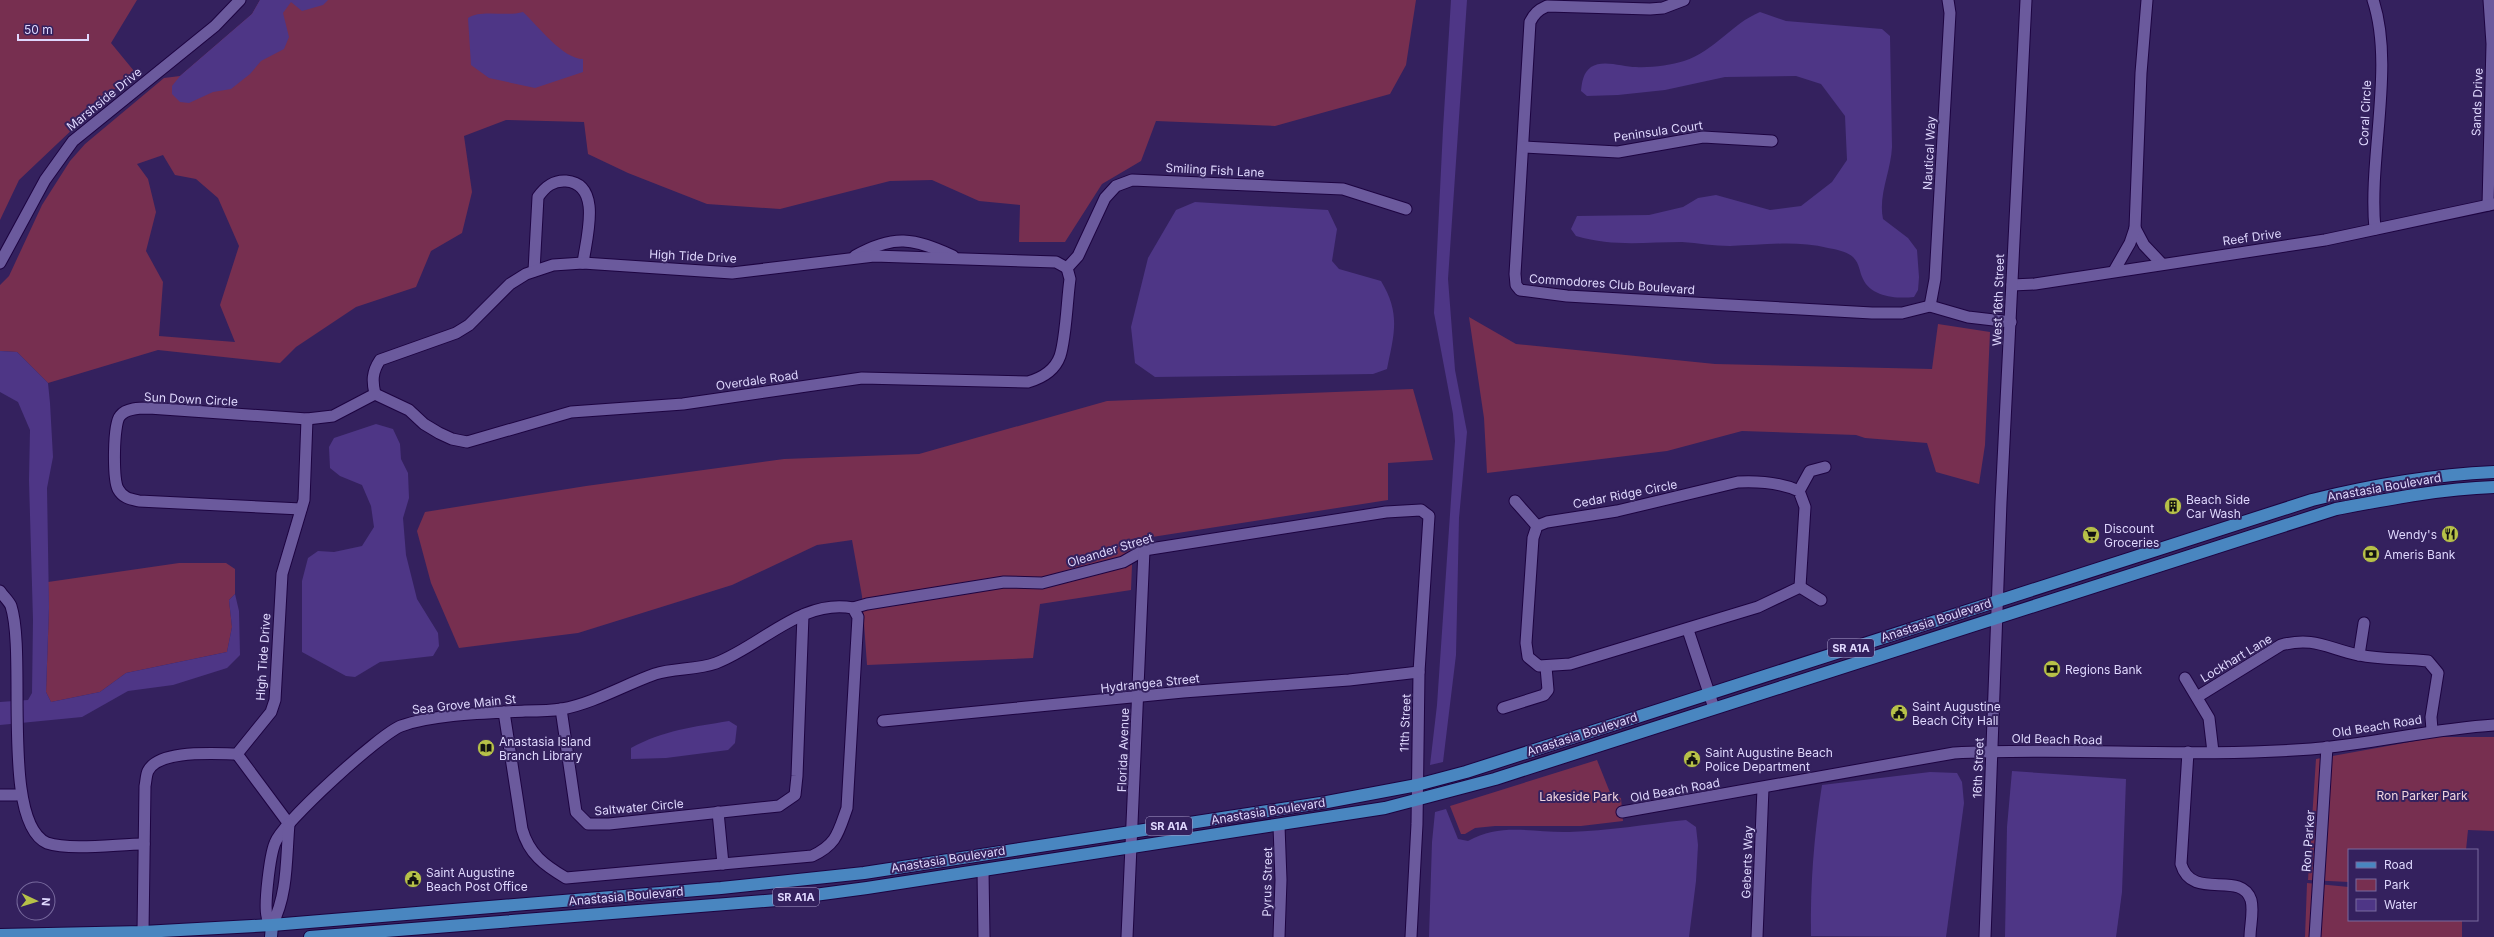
<svg xmlns="http://www.w3.org/2000/svg" width="2494" height="937" viewBox="0 0 2494 937" font-family="Inter,sans-serif">
	<rect width="100%" height="100%" fill="#34215e"/>
	<g fill="#772f50" fill-rule="evenodd">
		<polygon points="0,0 137,0 111,43 134,71 19,180 0,220"/>
		<path d="M 260,0 L 1416,0 L 1406,65 L 1390,94 L 1275,126 L 1156,121 L 1141,161 L 1102,184 L 1065,242 L 1019,242 L 1020,205 L 979,201 L 932,180 L 890,181 L 780,209 L 707,204 L 628,173 L 588,154 L 584,122 L 506,120 L 464,136 L 472,192 L 462,233 L 431,251 L 416,287 L 356,307 L 296,347 L 280,363 L 158,350 L 48,383 L 17,352 L 0,351 L 0,285 L 9,276 L 42,205 L 70,161 L 85,144 L 164,78 L 180,76 L 252,14 ZM 163,155 L 175,175 L 196,179 L 218,198 L 239,246 L 220,305 L 235,342 L 159,336 L 163,282 L 146,251 L 156,212 L 148,179 L 137,164 Z"/>
		<polygon points="1469,317 1516,344 1715,364 1932,369 1938,324 1990,332 1985,445 1979,484 1936,472 1927,443 1865,438 1856,435 1742,431 1667,451 1487,473 1484,418"/>
		<polygon points="1413,389 1433,460 1388,463 1388,500 1133,540 1131,590 1040,604 1033,658 867,665 862,596 852,540 817,545 732,585 578,633 459,648 431,583 417,531 425,512 586,486 784,459 919,454 1107,401"/>
		<polygon points="179,563 226,563 235,569 235,594 229,600 232,627 227,652 126,673 100,692 51,702 46,692 49,607 48,582"/>
		<polygon points="2437,737 2494,737 2494,831 2468,830 2466,850 2349,850 2349,882 2308,880 2316,759"/>
		<polygon points="1597,760 1611,795 1621,798 1623,821 1581,826 1495,826 1475,828 1465,834 1461,834 1450,806"/>
		<polygon points="2307,883 2349,887 2349,920 2462,920 2462,937 2305,937"/>
	</g>
	<g fill="#4e3686">
		<polygon points="260,0 328,0 323,5 302,11 291,2 283,13 289,37 284,49 261,61 250,74 231,89 213,92 189,103 180,102 172,94 172,86 180,76 252,14"/>
		<polygon points="1451,0 1467,0 1448,279 1455,370 1467,432 1459,518 1456,655 1443,762 1430,765 1437,705 1455,441 1453,414 1434,313 1443,129"/>
		<path d="M 523,12 C 538,26 563,59 583,59 L 583,72 L 535,88 L 489,78 L 471,65 L 468,18 C 481,9 506,17 523,12 Z"/>
		<path d="M 1760,12 L 1786,21 L 1882,29 L 1890,36 L 1892,147 C 1891,171 1878,195 1883,219 L 1908,238 L 1917,250 L 1919,277 L 1918,290 L 1914,297 C 1897,299 1871,297 1863,279 C 1859,271 1860,264 1853,257 C 1848,252 1835,249 1828,248 C 1796,240 1762,245 1730,246 C 1714,246 1698,243 1682,242 C 1644,242 1614,247 1576,236 L 1571,229 L 1577,216 L 1649,215 L 1683,207 L 1698,198 L 1716,195 L 1770,210 L 1801,206 L 1832,182 L 1847,160 L 1845,116 L 1821,84 L 1796,76 L 1725,77 L 1665,90 L 1618,95 L 1587,96 L 1581,91 C 1582,82 1583,73 1591,67 C 1603,59 1623,67 1636,67 C 1650,68 1671,65 1684,61 C 1715,51 1731,24 1760,12 Z"/>
		<path d="M 1195,202 L 1328,210 L 1337,229 L 1332,261 L 1339,269 L 1381,281 C 1401,314 1394,334 1387,369 L 1373,374 L 1155,377 L 1135,363 L 1131,327 L 1148,258 L 1176,210 Z"/>
		<polygon points="0,351 17,352 48,383 50,403 53,457 47,488 49,607 46,692 51,702 100,692 126,673 227,652 232,627 229,600 235,594 239,611 240,655 227,668 173,685 128,691 82,717 0,725 0,702 28,700 32,693 33,620 29,480 30,430 18,402 0,392"/>
		<polygon points="376,424 393,429 400,444 401,459 408,473 409,498 403,518 406,555 417,599 438,633 439,646 433,656 380,662 355,677 346,676 302,652 302,581 308,558 318,551 334,552 362,546 374,527 371,506 362,485 340,476 330,468 329,447 334,438"/>
		<path d="M 729,721 L 737,726 L 735,743 L 728,750 L 666,758 L 631,759 L 631,748 C 664,730 693,727 729,721 Z"/>
		<polygon points="2012,771 2126,779 2122,892 2116,937 2005,937 2007,827"/>
		<path d="M 1930,772 L 1957,773 L 1962,782 L 1964,803 L 1946,937 L 1811,936 C 1810,886 1814,835 1822,785 Z"/>
		<path d="M 1446,809 L 1458,839 L 1468,841 C 1502,822 1532,833 1569,832 C 1608,831 1647,824 1686,820 L 1696,827 L 1698,845 L 1696,881 L 1689,937 L 1429,937 L 1432,842 L 1435,812 Z"/>
	</g>
	<g fill="none" stroke-linecap="round" stroke-linejoin="round">
		<defs>
			<g id="street">
				<path d="M 1684,0 L 1663,8 L 1650,9 L 1547,6 C 1538,10 1534,14 1530,22 L 1515,274 L 1516,285 L 1520,290 L 1567,296 L 1872,313 L 1902,313 L 1930,306 L 1968,317 L 2011,322"/>
				<path d="M 2373,0 C 2395,66 2368,158 2375,229"/>
				<polyline points="1523,147 1618,152 1703,137 1772,141"/>
				<polyline points="2488,205 2492,44 2489,0"/>
				<polyline points="2135,228 2144,245 2162,264"/>
				<path d="M 855,256 C 894,234 913,238 953,256"/>
				<polyline points="0,263 45,180 73,141 215,26 240,0"/>
				<polyline points="1067,268 1078,256 1105,198 1116,186 1132,180 1343,189 1406,209"/>
				<path d="M 534,271 L 538,197 C 545,187 553,180 566,181 C 603,184 586,239 583,263"/>
				<polyline points="2114,271 2130,243 2135,228 2141,73 2147,0"/>
				<polyline points="2012,285 2035,284 2325,240 2494,204"/>
				<polyline points="1930,306 1935,279 1950,13 1948,0"/>
				<path d="M 375,394 L 409,410 L 424,424 L 439,433 L 452,439 L 467,442 L 571,412 L 683,404 L 862,378 L 1028,382 C 1042,378 1055,370 1060,356 C 1066,338 1067,300 1070,279 L 1067,268"/>
				<path d="M 375,394 C 372,381 372,372 380,360 L 456,333 L 469,325 L 510,284 L 526,274 L 553,265 L 583,263 L 732,273 L 874,256 L 1056,262 L 1067,268"/>
				<path d="M 1738,482 C 1758,481 1781,483 1799,491 L 1805,507 L 1800,587 L 1758,607 L 1570,664 L 1539,666 L 1528,657 L 1526,643 L 1533,538 L 1537,526 L 1547,522 L 1617,511 Z"/>
				<polyline points="1799,491 1810,471 1825,467"/>
				<polyline points="1515,501 1537,526"/>
				<path d="M 301,509 L 139,501 C 130,499 123,498 118,489 C 113,479 113,424 120,416 C 126,408 140,408 149,408 L 307,419 L 333,416 L 375,394"/>
				<polyline points="1800,587 1821,600"/>
				<path d="M 0,591 C 3,596 9,601 11,606 C 27,655 0,822 47,843 C 71,851 118,844 144,844"/>
				<polyline points="853,608 867,604 1004,582 1042,583 1123,562 1144,550 1386,512 1421,510 1429,516 1419,672 1417,824 1411,937"/>
				<polyline points="1688,630 1714,708"/>
				<polyline points="2359,655 2364,623"/>
				<polyline points="2185,678 2209,718 2213,752"/>
				<path d="M 2197,697 L 2281,645 C 2315,636 2328,649 2359,655 C 2382,660 2405,658 2428,661 L 2438,673 L 2431,717 L 2432,730"/>
				<polyline points="1503,708 1544,695 1548,690 1546,667"/>
				<polyline points="561,709 576,812 588,824 609,824 779,806 795,795 797,776 803,615"/>
				<polyline points="883,721 1183,692 1349,680 1419,672"/>
				<path d="M 2188,752 L 2181,864 C 2192,902 2241,869 2251,900 C 2254,911 2250,926 2250,937"/>
				<polyline points="237,754 289,824"/>
				<polyline points="0,795 16,795"/>
				<polyline points="718,812 723,864"/>
				<path d="M 1622,812 L 1954,753 C 2073,747 2192,758 2311,749 C 2372,744 2432,729 2494,725"/>
				<polyline points="983,870 984,937"/>
				<path d="M 272,925 C 270,923 267,919 267,916 C 264,904 270,855 275,843 C 283,822 380,734 401,726 C 434,714 489,713 525,711 C 537,711 550,711 562,709 C 594,703 624,685 655,674 C 674,668 697,670 716,663 C 761,646 802,598 853,608 L 858,617 L 847,808 C 838,833 837,844 812,856 L 566,878 C 544,865 529,854 522,829 L 504,712"/>
				<path d="M 272,925 C 288,894 286,859 289,824"/>
				<path d="M 143,932 L 145,786 C 146,782 146,775 148,771 C 159,749 216,754 237,754 L 271,712 L 275,700 L 282,574 L 304,500 L 307,419"/>
				<polyline points="1127,937 1144,550"/>
				<polyline points="1279,937 1281,880 1279,826"/>
				<polyline points="1757,937 1763,788"/>
				<polyline points="1985,937 2001,502 2026,0"/>
				<polyline points="2315,937 2327,747"/>
			</g>
			<polyline id="secondary" points="271,937 272,925"/>
			<g id="primary">
				<path d="M 0,935 L 143,932 L 272,925 L 721,888 L 864,873 L 1327,802 L 1417,785 L 1466,772 L 2312,500 C 2372,485 2432,475 2494,472"/>
				<path d="M 310,937 L 777,900 L 867,888 L 1385,808 L 1495,779 L 2336,509 C 2389,499 2440,489 2494,487"/>
			</g>
		</defs>
		<use href="#street" stroke="#1d0441" stroke-width="13"/>
		<use href="#secondary" stroke="#1d0441" stroke-width="14"/>
		<use href="#primary" stroke="#1d0441" stroke-width="14"/>
		<use href="#street" stroke="#6b5a9d" stroke-width="11"/>
		<use href="#secondary" stroke="#5a70af" stroke-width="12"/>
		<use href="#primary" stroke="#4986c0" stroke-width="12"/>
	</g>
	<defs>
		<symbol id="building-disc" viewBox="-11 -11 22 22"><circle r="9.5" fill="#b7c148" stroke="#34215e"/><path d="M-4-6H4V6H1V3H-1V6H-4ZM-2.5-4.3h1.7v1.8h-1.7ZM.8-4.3h1.7v1.8H.8ZM-2.5-1h1.7V.8h-1.7ZM.8-1h1.7V.8H.8Z" fill="#111"/></symbol>
		<symbol id="restaurant-disc" viewBox="-11 -11 22 22"><circle r="9.5" fill="#b7c148" stroke="#34215e"/><path d="M-5-6h1v4h1v-4h1v4h1v-4h1v5L-1.5 .5V6h-2V.5L-5-1ZM5-6V6H3V1.5H1.5Q1.5-4 5-6Z" fill="#111"/></symbol>
		<symbol id="supermarket-disc" viewBox="-11 -11 22 22"><circle r="9.5" fill="#b7c148" stroke="#34215e"/><path d="M-6-5.5h2.5l.6 2H6L4.5 2H-2.5L-4.4-4H-6ZM-1.5 3.2a1.3 1.3 0 1 0 .1 0ZM3 3.2a1.3 1.3 0 1 0 .1 0Z" fill="#111"/></symbol>
		<symbol id="bank-disc" viewBox="-11 -11 22 22"><circle r="9.5" fill="#b7c148" stroke="#34215e"/><path d="M-6-4H6V4H-6ZM0-2.3a2.3 2.3 0 1 0 0 4.6a2.3 2.3 0 1 0 0-4.6Z" fill="#111"/></symbol>
		<symbol id="civic-disc" viewBox="-11 -11 22 22"><circle r="9.5" fill="#b7c148" stroke="#34215e"/><path d="M-.6-6.5H3V-4.5H.6V-3L4-1V1h2V6H-6V1h2V-1L-.6-3ZM-1.2 2.5V6h2.4V2.5Z" fill="#111"/></symbol>
		<symbol id="library-disc" viewBox="-11 -11 22 22"><circle r="9.5" fill="#b7c148" stroke="#34215e"/><path d="M-6-4Q-3-5.5-.7-3.5V5Q-3 3-6 4ZM6-4Q3-5.5 .7-3.5V5Q3 3 6 4Z" fill="#111"/></symbol>
	</defs>
	<g fill-rule="evenodd">
		<use href="#building-disc" x="2163" y="496" width="20" height="20"/>
		<use href="#restaurant-disc" x="2440" y="524" width="20" height="20"/>
		<use href="#supermarket-disc" x="2081" y="525" width="20" height="20"/>
		<use href="#bank-disc" x="2361" y="544" width="20" height="20"/>
		<use href="#bank-disc" x="2042" y="659" width="20" height="20"/>
		<use href="#civic-disc" x="1889" y="703" width="20" height="20"/>
		<use href="#library-disc" x="476" y="738" width="20" height="20"/>
		<use href="#civic-disc" x="1682" y="749" width="20" height="20"/>
		<use href="#civic-disc" x="403" y="869" width="20" height="20"/>
	</g>
	<g text-anchor="middle" dominant-baseline="central" stroke-width="4" stroke-linejoin="round" paint-order="stroke">
		<g fill="#34215e" stroke="#aca1ce" stroke-width="1">
			<rect x="1828" y="639" width="46" height="18" rx="3"/>
			<rect x="1146" y="817" width="46" height="18" rx="3"/>
			<rect x="773" y="888" width="46" height="18" rx="3"/>
		</g>
		<g font-size="11" font-weight="bold" fill="#dfd8fe">
			<text x="1851" y="648">SR A1A</text>
			<text x="1169" y="826">SR A1A</text>
			<text x="796" y="897">SR A1A</text>
		</g>
		<g font-size="12" fill="#dfd8fe" stroke="#34215e">
			<text transform="translate(104 99) rotate(-39)">Marshside Drive</text>
			<text transform="translate(2477 102) rotate(-88)">Sands Drive</text>
			<text transform="translate(2365 113) rotate(-87)">Coral Circle</text>
			<text transform="translate(1658 131) rotate(-8)">Peninsula Court</text>
			<text transform="translate(1929 153) rotate(-87)">Nautical Way</text>
			<text transform="translate(1215 170) rotate(3)">Smiling Fish Lane</text>
			<text transform="translate(2252 237) rotate(-8)">Reef Drive</text>
			<text transform="translate(693 256) rotate(3)">High Tide Drive</text>
			<text transform="translate(1612 284) rotate(4)">Commodores Club Boulevard</text>
			<text transform="translate(1998 300) rotate(-88)">West 16th Street</text>
			<text transform="translate(757 380) rotate(-8)">Overdale Road</text>
			<text transform="translate(191 399) rotate(3)">Sun Down Circle</text>
			<text transform="translate(2384 487) rotate(-10)">Anastasia Boulevard</text>
			<text transform="translate(1625 494) rotate(-11)">Cedar Ridge Circle</text>
			<text transform="translate(1110 550) rotate(-17)">Oleander Street</text>
			<text transform="translate(1936 620) rotate(-18)">Anastasia Boulevard</text>
			<text transform="translate(263 657) rotate(-86)">High Tide Drive</text>
			<text transform="translate(2236 658) rotate(-31)">Lockhart Lane</text>
			<text transform="translate(1150 683) rotate(-6)">Hydrangea Street</text>
			<text transform="translate(464 704) rotate(-6)">Sea Grove Main St</text>
			<text transform="translate(1405 723) rotate(-88)">11th Street</text>
			<text transform="translate(2377 726) rotate(-9)">Old Beach Road</text>
			<text transform="translate(1582 734) rotate(-18)">Anastasia Boulevard</text>
			<text transform="translate(2057 739) rotate(1)">Old Beach Road</text>
			<text transform="translate(1123 750) rotate(-88)">Florida Avenue</text>
			<text transform="translate(1978 768) rotate(-88)">16th Street</text>
			<text transform="translate(1675 790) rotate(-10)">Old Beach Road</text>
			<text transform="translate(639 807) rotate(-5)">Saltwater Circle</text>
			<text transform="translate(1268 811) rotate(-9)">Anastasia Boulevard</text>
			<text transform="translate(2308 841) rotate(-86)">Ron Parker</text>
			<text transform="translate(948 859) rotate(-9)">Anastasia Boulevard</text>
			<text transform="translate(1747 862) rotate(-88)">Geberts Way</text>
			<text transform="translate(1267 882) rotate(-89)">Pyrus Street</text>
			<text transform="translate(626 896) rotate(-5)">Anastasia Boulevard</text>
		</g>
		<g font-size="12" fill="#dfd8fe" stroke="#34215e" text-anchor="start">
			<text x="2186" y="499">Beach Side<tspan x="2186" dy="14">Car Wash</tspan></text>
			<text x="2104" y="528">Discount<tspan x="2104" dy="14">Groceries</tspan></text>
			<text x="2437" y="534" text-anchor="end">Wendy's</text>
			<text x="2384" y="554">Ameris Bank</text>
			<text x="2065" y="669">Regions Bank</text>
			<text x="1912" y="706">Saint Augustine<tspan x="1912" dy="14">Beach City Hall</tspan></text>
			<text x="499" y="741">Anastasia Island<tspan x="499" dy="14">Branch Library</tspan></text>
			<text x="1705" y="752">Saint Augustine Beach<tspan x="1705" dy="14">Police Department</tspan></text>
			<text x="426" y="872">Saint Augustine<tspan x="426" dy="14">Beach Post Office</tspan></text>
		</g>
		<g font-size="12" fill="#f0d5df" stroke="#34215e">
			<text x="2422" y="795">Ron Parker Park</text>
			<text x="1579" y="796">Lakeside Park</text>
		</g>
	</g>
	<rect x="2348" y="849" width="130" height="72" fill="#34215e" stroke="#786a9e"/>
	<rect x="2356" y="862" width="20" height="6" fill="#4986c0" stroke="#786a9e"/>
	<text x="2384" y="869" font-size="12" fill="#dfd8fe">Road</text>
	<rect x="2356" y="879" width="20" height="12" fill="#772f50" stroke="#786a9e"/>
	<text x="2384" y="889" font-size="12" fill="#dfd8fe">Park</text>
	<rect x="2356" y="899" width="20" height="12" fill="#4e3686" stroke="#786a9e"/>
	<text x="2384" y="909" font-size="12" fill="#dfd8fe">Water</text>
	<g transform="translate(36 901) rotate(94)"><circle r="19" fill="#34215e" stroke="#786a9e"/>
	<path d="M0-3L7 15L0 10L-7 15Z" fill="#b7c148"/>
	<text y="-6" font-size="11" font-weight="bold" text-anchor="middle" fill="#dfd8fe">N</text>
	</g>
	<path d="M18 34v6h70v-6" fill="none" stroke="#dfd8fe" stroke-width="2"/>
	<text x="24" y="34" font-size="12" fill="#dfd8fe" stroke="#34215e" stroke-width="3" paint-order="stroke">50 m</text>
</svg>
